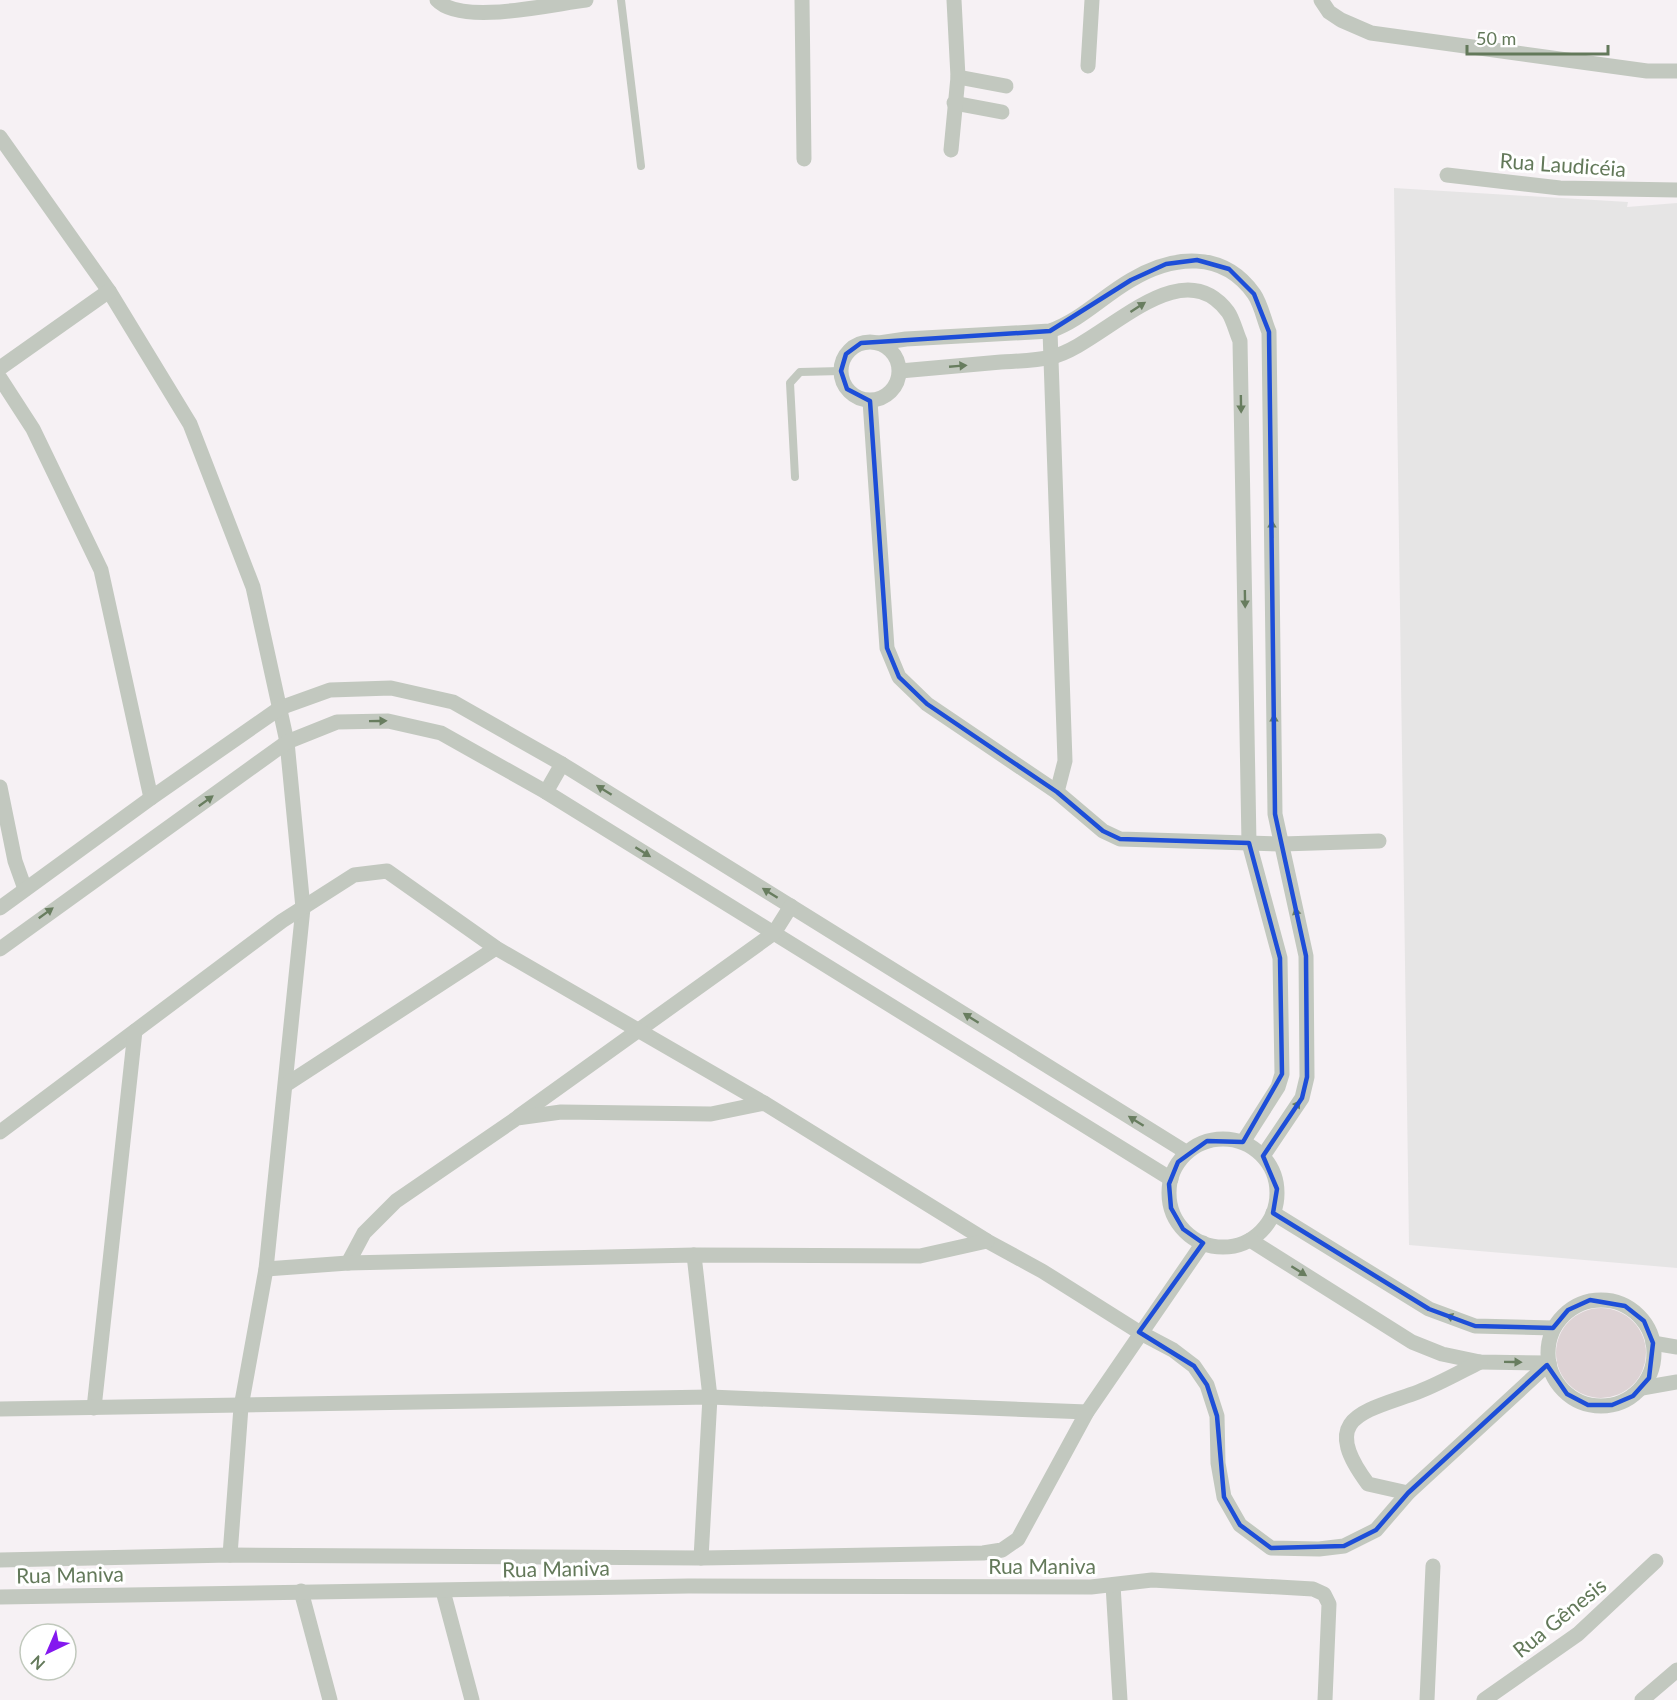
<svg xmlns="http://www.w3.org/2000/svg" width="1677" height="1700" viewBox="0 0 1677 1700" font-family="Lato,sans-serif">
	<rect width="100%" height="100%" fill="#f6f1f4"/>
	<polygon fill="#e6e5e5" points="1394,188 1628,202 1627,207 1677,203 1677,1268 1409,1245"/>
	<circle fill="#ddd2d4" cx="1601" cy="1353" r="45"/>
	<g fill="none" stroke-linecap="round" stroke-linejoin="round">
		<g stroke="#c2c8bf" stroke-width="8">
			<polyline points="621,0 641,166"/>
			<polyline points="795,477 790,383 800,372 841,371"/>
		</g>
		<g stroke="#c2c8bf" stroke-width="15">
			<path d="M 437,0 C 461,26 552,4 586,0"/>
			<polyline points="802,0 804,159"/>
			<polyline points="1321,0 1329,12 1341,20 1371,33 1647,71 1677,71"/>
			<polyline points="1088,66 1092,0"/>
			<polyline points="958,77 1006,86"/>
			<polyline points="954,103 1002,112"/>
			<polyline points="0,137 109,291 190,424 253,587 287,742 303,908 266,1269 241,1407 230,1555"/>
			<polyline points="951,150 958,77 954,0"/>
			<polyline points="1447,175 1560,188 1677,190"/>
			<polyline points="1050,331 1065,761 1057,792"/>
			<circle cx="870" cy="371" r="29"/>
			<path d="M 879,343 L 906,339 L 1050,331 C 1081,320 1103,296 1131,280 C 1173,255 1223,250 1254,294 C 1261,304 1264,320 1269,332 L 1275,814 L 1306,956 L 1307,1077 L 1302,1098 L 1263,1156"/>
			<polyline points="0,368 109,291"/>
			<path d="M 900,371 C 933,368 967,365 1001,362 C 1017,361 1035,361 1051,357 C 1102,346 1179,247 1228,312 C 1233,319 1236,332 1240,341 L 1249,843 L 1280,958 L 1282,1074 L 1278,1087 L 1243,1142"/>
			<polyline points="0,378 33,429 101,570 151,798"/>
			<polyline points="870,401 887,648 899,677 927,704 1057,792 1103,831 1120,839 1282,844 1379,841"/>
			<polyline points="0,787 15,861 25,889"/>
			<polyline points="546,792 562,764"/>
			<polyline points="0,908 151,798 280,708 330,690 391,688 453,702 562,764 1186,1152"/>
			<polyline points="0,949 287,742 337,722 388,721 441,733 546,792 1171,1179"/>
			<polyline points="287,1084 496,948"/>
			<polyline points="519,1116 774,933 791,906"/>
			<polyline points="0,1132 282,921 354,875 387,871 496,948 764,1103"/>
			<circle cx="1223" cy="1193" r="54"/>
			<polyline points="1273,1213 1429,1309 1475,1326 1553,1328"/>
			<polyline points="1250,1240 1412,1342 1442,1354 1480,1362 1549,1363"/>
			<polyline points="694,1255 710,1397 701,1558"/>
			<polyline points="348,1263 364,1233 396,1201 517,1118 561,1112 711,1114 764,1103 987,1241 1042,1271 1139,1332 1173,1350 1194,1366 1207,1385 1217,1416 1218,1463 1224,1497 1240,1525 1271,1548 1319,1549 1344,1546 1376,1530 1408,1493 1549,1363"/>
			<polyline points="266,1269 348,1263 694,1255 920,1256 987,1241"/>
			<circle cx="1601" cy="1353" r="53"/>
			<polyline points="1653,1343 1677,1347"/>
			<polyline points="1642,1388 1677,1382"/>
			<polyline points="94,1408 135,1031"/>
			<polyline points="0,1409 710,1397 1087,1412"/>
			<path d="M 1408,1493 L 1368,1484 C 1318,1417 1363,1412 1418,1392 C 1439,1384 1460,1372 1480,1362"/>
			<polyline points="0,1560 230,1555 701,1558 983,1553 1002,1550 1018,1539 1087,1412 1203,1243"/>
			<polyline points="1113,1585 1120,1700"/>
			<polyline points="301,1591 330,1700"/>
			<polyline points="443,1591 472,1700"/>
			<polyline points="0,1597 689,1586 1091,1587 1152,1580 1313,1589 1324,1594 1329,1604 1325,1700"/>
			<polyline points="1427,1700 1433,1566"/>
			<polyline points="1484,1700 1578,1634 1656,1561"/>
			<polyline points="1642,1700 1677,1670"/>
		</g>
	</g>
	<defs><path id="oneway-solid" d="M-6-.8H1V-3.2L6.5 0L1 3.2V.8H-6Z" transform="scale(1.5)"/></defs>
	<g fill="#687d5f">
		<use href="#oneway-solid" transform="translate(1138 307) rotate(-33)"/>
		<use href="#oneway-solid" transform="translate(958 366) rotate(-5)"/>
		<use href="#oneway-solid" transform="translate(1241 404) rotate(89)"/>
		<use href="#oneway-solid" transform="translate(1272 529) rotate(-91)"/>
		<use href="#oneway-solid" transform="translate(1245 599) rotate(89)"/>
		<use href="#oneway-solid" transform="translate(378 721) rotate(-1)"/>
		<use href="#oneway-solid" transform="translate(1274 723) rotate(-91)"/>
		<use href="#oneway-solid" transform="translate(604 790) rotate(-148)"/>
		<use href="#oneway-solid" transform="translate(206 801) rotate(-36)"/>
		<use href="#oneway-solid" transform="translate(643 852) rotate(32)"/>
		<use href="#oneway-solid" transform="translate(770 893) rotate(-148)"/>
		<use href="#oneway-solid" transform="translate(46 913) rotate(-36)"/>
		<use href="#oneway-solid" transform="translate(1297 916) rotate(-102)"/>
		<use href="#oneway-solid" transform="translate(971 1018) rotate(-148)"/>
		<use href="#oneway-solid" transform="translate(1295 1108) rotate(-56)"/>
		<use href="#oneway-solid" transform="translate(1136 1121) rotate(-148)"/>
		<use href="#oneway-solid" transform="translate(1299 1271) rotate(32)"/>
		<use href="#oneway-solid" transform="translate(1454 1318) rotate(-160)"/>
		<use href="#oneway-solid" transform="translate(1513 1362) rotate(1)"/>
	</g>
	<path fill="none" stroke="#1d4ed8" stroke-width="4.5" stroke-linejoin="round" d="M 1197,260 L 1229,269 L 1254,294 L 1269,332 L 1275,814 L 1306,956 L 1307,1077 L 1302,1098 L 1263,1156 L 1277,1189 L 1273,1213 L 1429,1309 L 1475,1326 L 1553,1328 L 1568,1310 L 1590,1300 L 1625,1306 L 1644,1321 L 1653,1343 L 1649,1378 L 1633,1396 L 1612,1405 L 1588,1405 L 1567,1394 L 1547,1365 L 1408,1493 L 1376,1530 L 1344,1546 L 1271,1548 L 1240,1525 L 1224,1497 L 1217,1416 L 1207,1385 L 1194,1366 L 1139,1332 L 1203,1243 L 1183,1229 L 1171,1208 L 1169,1184 L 1178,1162 L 1207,1141 L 1243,1142 L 1282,1074 L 1280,958 L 1249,843 L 1120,839 L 1103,831 L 1057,792 L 927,704 L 899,677 L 887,648 L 870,401 L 847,389 L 841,371 L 846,354 L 861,343 L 1050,331 L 1131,280 L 1166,264 Z"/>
	<g text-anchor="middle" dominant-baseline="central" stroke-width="6" stroke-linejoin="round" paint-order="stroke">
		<g font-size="21" fill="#63795a" stroke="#fff">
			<text transform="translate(1563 164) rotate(4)">Rua Laudicéia</text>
			<text x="1042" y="1565">Rua Maniva</text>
			<text transform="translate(556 1568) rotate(-1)">Rua Maniva</text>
			<text transform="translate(70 1574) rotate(-1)">Rua Maniva</text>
			<text transform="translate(1559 1617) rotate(-39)">Rua Gênesis</text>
		</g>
	</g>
	<g transform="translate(48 1652) rotate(224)"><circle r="28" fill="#ffffff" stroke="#c1c9bd" stroke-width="1.5"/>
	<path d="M0-4.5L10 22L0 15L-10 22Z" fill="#8418ef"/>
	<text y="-9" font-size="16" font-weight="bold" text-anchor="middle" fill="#63795a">N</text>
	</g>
	<path d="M1467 45v9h141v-9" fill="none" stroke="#63795a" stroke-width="3"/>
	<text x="1476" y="45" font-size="18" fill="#63795a" stroke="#ffffff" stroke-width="4.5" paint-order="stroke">50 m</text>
</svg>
